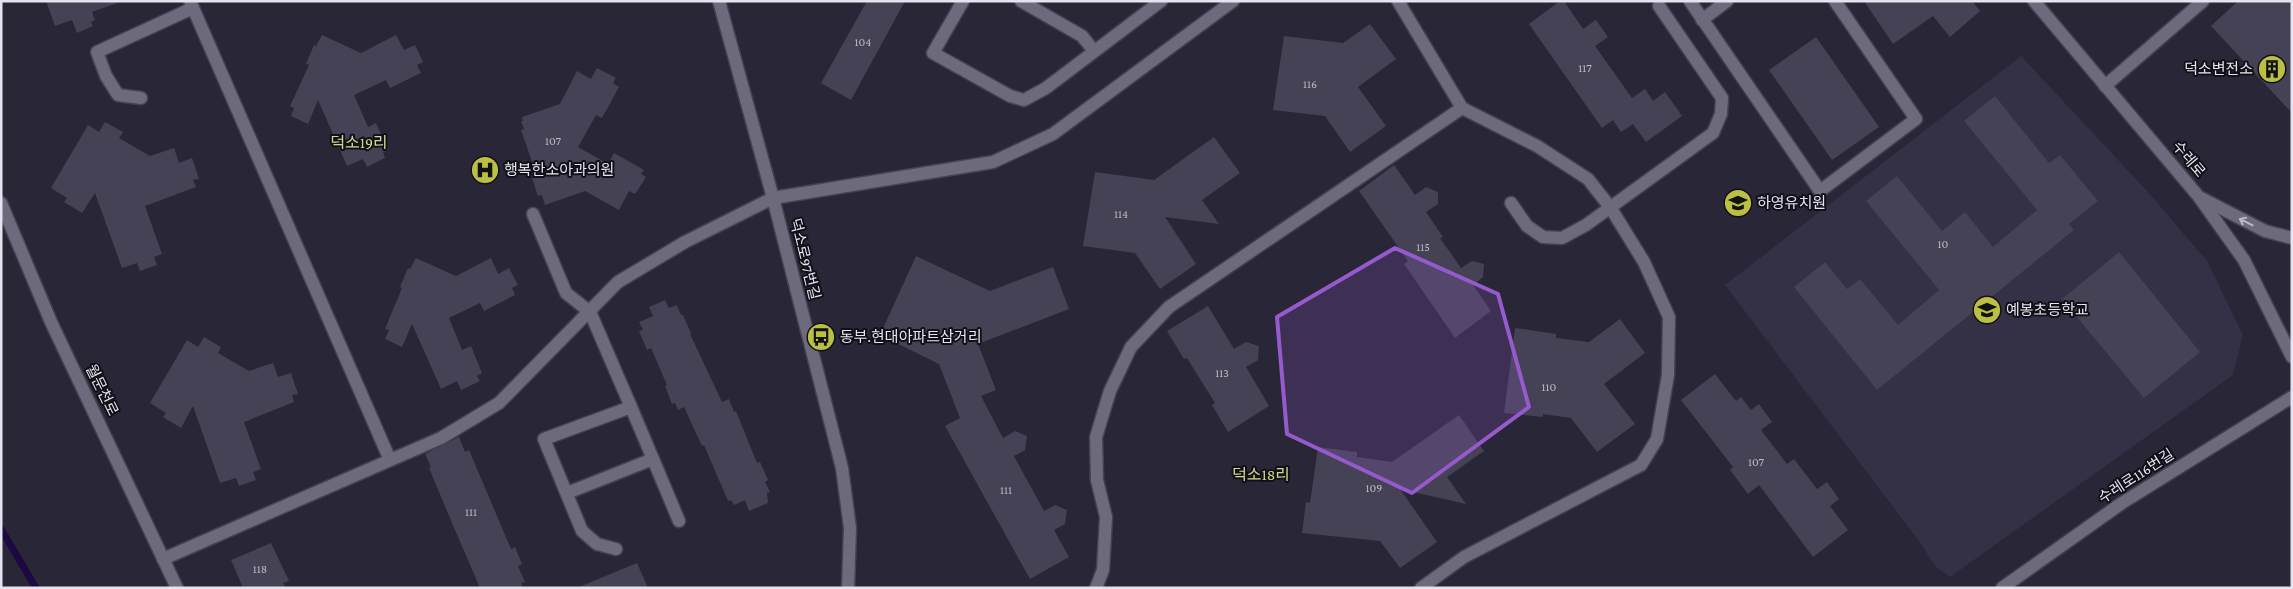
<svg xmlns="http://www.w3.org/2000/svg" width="2293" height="589" viewBox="0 0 2293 589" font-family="'Crimson Pro','Noto Sans KR',serif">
	<rect width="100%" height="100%" fill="#292637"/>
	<polygon fill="#343045" points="2021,56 2147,191 2207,261 2243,335 2233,375 1950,577 1935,566 1919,541 1725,285"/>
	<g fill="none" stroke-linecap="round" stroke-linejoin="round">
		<polyline stroke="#1c0941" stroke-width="7" points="1,529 36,588"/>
	</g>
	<g fill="#444254">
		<polygon points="46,1 116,1 117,3 92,12 95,20 91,22 93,26 77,33 72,20 55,26"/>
		<polygon points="867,1 905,1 851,100 821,83"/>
		<polygon points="1560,1 1564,1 1583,29 1596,20 1608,37 1595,46 1632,98 1645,89 1653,101 1665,92 1682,116 1646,142 1633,124 1621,132 1613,120 1602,128 1529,24"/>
		<polygon points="1864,1 1972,1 1980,11 1950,37 1933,16 1893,44"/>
		<polygon points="2238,1 2292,1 2292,113 2211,26"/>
		<polygon points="1370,24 1396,59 1358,87 1386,126 1350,152 1325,116 1273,110 1284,36 1343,43"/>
		<polygon points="322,35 361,53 396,35 404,50 415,45 423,62 417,65 421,73 390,88 386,80 354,95 368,127 376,123 388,150 383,152 385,158 367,167 363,159 347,166 318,100 308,124 291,116 294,108 290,106 309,65 306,64 314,45 316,46"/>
		<polygon points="1816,37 1879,127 1832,160 1769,70"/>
		<polygon points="597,68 616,78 613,83 619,87 602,118 596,115 578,147 608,164 614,153 644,170 641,174 646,177 635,194 629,191 619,210 585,191 545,205 542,195 538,196 532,178 537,176 521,130 524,129 521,121 523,121 522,117 560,104 577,71 591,79"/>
		<polygon points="1995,96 2049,163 2060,155 2098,201 2069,224 2074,230 1877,390 1794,287 1825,262 1847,289 1860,279 1898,325 1939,290 1866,201 1897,176 1942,231 1965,212 1993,247 2037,210 1964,121"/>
		<polygon points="105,122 123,132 119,138 150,156 174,148 179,163 192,158 199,179 193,180 196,187 145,206 162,254 154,257 157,265 140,271 137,263 122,268 95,193 82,213 64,202 67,198 51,188 88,125 99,132"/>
		<polygon points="1214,137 1240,173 1202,200 1219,224 1165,217 1196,264 1160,289 1135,253 1083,246 1095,172 1154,180"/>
		<polygon points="1394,165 1415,195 1426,187 1438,192 1438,204 1426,212 1443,237 1440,238 1461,268 1472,261 1484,264 1483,277 1473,285 1491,311 1455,338 1404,264 1408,261 1359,191"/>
		<polygon points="2119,252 2200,352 2144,398 2062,299"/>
		<polygon points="916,256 990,291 1053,267 1069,309 978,344 996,390 981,396 1003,438 1015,431 1027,436 1025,450 1014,456 1044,511 1055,505 1067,510 1065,524 1054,530 1069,557 1030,579 945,426 960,418 939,364 880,335"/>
		<polygon points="416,258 456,276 491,258 498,274 509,268 518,285 512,288 515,295 484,311 480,303 449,318 462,350 471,346 482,373 477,376 480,381 461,390 457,381 441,389 412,324 402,347 385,339 389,330 385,329 402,288 400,287 408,268 410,269"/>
		<polygon points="665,300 669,308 677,305 681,315 683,315 691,333 690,334 722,402 729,399 734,412 736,411 757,463 760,462 768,480 765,482 770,492 767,493 768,503 749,511 745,500 734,505 731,500 728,501 704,445 702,446 684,407 678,410 675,403 672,404 665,386 667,385 651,348 647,350 639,331 643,330 639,322 653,316 649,307"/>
		<polygon points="1208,306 1234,349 1246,342 1259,346 1258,360 1246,367 1269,406 1228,432 1212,405 1215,403 1187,358 1184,359 1167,331"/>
		<polygon points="1620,319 1645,353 1604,384 1635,424 1597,452 1571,418 1543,414 1543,417 1504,413 1515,328 1556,334 1556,338 1589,342"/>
		<polygon points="204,337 221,347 218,353 249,371 273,363 278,377 291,373 298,394 292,395 294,402 244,422 261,469 253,472 256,480 239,486 236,478 220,483 193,406 181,428 163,417 166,413 150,403 187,340 198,347"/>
		<polygon points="1715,374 1736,401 1741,397 1751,410 1759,404 1772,422 1761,430 1787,464 1794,459 1817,489 1827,482 1839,499 1830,506 1848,530 1813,557 1759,485 1748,494 1730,470 1733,467 1681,400"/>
		<polygon points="1459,415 1484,451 1447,477 1466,504 1400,489 1437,542 1400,568 1380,541 1302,533 1306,502 1310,503 1318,447 1357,452 1357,457 1392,462"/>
		<polygon points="459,437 465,452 469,450 511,549 515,547 522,564 518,566 525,582 521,583 523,588 480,588 455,530 429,468 431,467 425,454"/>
		<polygon points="271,543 289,581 283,583 286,588 243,588 231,560"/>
		<polygon points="637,563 648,588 579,588 579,587"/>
	</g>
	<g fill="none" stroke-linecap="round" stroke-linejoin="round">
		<defs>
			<g id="minor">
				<polyline points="190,1 390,460"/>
				<polyline points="719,1 773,198 842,468 850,528 848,588"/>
				<polyline points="963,1 933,53 1010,96 1024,100 1046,88 1161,1"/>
				<polyline points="1021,1 1082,36 1094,51"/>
				<polyline points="1398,1 1462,108 1537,146 1588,179 1610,207 1644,262 1669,317 1668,375 1657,439 1641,465 1464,557 1421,588"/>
				<polyline points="1690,1 1820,191 1916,119 1835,1"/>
				<polyline points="2034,1 2199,197 2244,260 2292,357"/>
				<polyline points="1702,20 1727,1"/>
				<polyline points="2105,86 2203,1"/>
				<polyline points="141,98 118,95 106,76 97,52 193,8"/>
				<polyline points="2201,198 2265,231 2292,238"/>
				<polyline points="1,203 51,322 177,588"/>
				<polyline points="1511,203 1527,226 1543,237 1562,238 1586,225 1713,133 1721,114 1722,98 1659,6"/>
				<polyline points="533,214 566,293 590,312 631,407"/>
				<polyline points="653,459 679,521"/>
				<polyline points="567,493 653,459 631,407 544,439 582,531 597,544 616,549"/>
				<polyline points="163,559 441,438 499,403 618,282 685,242 773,198 993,162 1053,134 1233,1"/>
				<polyline points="1096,588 1103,570 1106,517 1097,480 1096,437 1110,391 1131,347 1169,307 1462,108"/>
				<polyline points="2002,588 2122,503 2292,397"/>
			</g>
		</defs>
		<use href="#minor" stroke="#444250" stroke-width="15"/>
		<use href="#minor" stroke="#6d6a7e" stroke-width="12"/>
	</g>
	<defs><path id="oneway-shaft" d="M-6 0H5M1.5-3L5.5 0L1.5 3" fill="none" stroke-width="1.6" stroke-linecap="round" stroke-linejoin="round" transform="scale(1.25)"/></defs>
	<use stroke="#bab9c7" href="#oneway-shaft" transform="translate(2246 222) rotate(-153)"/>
	<path fill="#955acb" fill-opacity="0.2" stroke="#955acb" stroke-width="4" stroke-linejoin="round" d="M 1395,248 L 1498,294 L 1529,407 L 1412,493 L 1287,434 L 1277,317 Z"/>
	<defs>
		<symbol id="building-disc" viewBox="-11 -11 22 22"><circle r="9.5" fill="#bbc044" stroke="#111018"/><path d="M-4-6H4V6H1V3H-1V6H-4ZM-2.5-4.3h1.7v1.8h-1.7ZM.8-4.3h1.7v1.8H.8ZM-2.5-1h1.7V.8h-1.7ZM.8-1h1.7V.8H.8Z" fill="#111"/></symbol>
		<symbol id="hospital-disc" viewBox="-11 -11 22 22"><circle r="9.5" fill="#bbc044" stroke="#111018"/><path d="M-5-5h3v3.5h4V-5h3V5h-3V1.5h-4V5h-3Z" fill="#111"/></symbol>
		<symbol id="school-disc" viewBox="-11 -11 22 22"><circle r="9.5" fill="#bbc044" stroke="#111018"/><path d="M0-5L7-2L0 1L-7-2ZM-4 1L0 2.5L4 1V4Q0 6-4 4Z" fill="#111"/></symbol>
		<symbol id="bus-disc" viewBox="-11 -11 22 22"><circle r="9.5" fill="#bbc044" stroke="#111018"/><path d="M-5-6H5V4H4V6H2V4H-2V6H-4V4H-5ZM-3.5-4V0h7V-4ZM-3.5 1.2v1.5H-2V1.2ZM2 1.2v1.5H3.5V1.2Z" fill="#111"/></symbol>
	</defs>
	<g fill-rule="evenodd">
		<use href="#building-disc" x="2256" y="53" width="32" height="32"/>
		<use href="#hospital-disc" x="469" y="154" width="32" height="32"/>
		<use href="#school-disc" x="1722" y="187" width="32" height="32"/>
		<use href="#school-disc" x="1971" y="294" width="32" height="32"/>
		<use href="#bus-disc" x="805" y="321" width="32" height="32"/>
	</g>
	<g text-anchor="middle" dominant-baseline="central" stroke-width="4" stroke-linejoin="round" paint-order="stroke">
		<g font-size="12" fill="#bcbbc8">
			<text x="863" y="42">104</text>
			<text x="1585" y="68">117</text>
			<text x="1310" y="84">116</text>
			<text x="553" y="141">107</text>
			<text x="1121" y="214">114</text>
			<text x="1943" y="244">10</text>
			<text x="1423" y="247">115</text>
			<text x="1222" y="373">113</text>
			<text x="1549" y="387">110</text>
			<text x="1756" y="462">107</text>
			<text x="1374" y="488">109</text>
			<text x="1006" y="490">111</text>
			<text x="471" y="512">111</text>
			<text x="260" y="569">118</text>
		</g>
		<g font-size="15" fill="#e4e3ee" stroke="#111018" text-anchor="start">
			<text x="2253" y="69" text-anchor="end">덕소변전소</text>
			<text x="504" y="170">행복한소아과의원</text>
			<text x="1757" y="203">하영유치원</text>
			<text x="2006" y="310">예봉초등학교</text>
			<text x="840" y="337">동부.현대아파트삼거리</text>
		</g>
		<g font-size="15" fill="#e4e3ee" stroke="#111018">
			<text transform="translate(2189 159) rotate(50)">수레로</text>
			<text transform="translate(805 259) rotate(76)">덕소로97번길</text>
			<text transform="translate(102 390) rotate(64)">월문천로</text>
			<text transform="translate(2136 476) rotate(-33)">수레로116번길</text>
		</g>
		<g font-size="16" fill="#d3d88a" stroke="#111018">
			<text x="359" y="142">덕소19리</text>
			<text x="1261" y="474">덕소18리</text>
		</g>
	</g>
	<rect width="2293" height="589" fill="none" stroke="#e4e3ee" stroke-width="5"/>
</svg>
